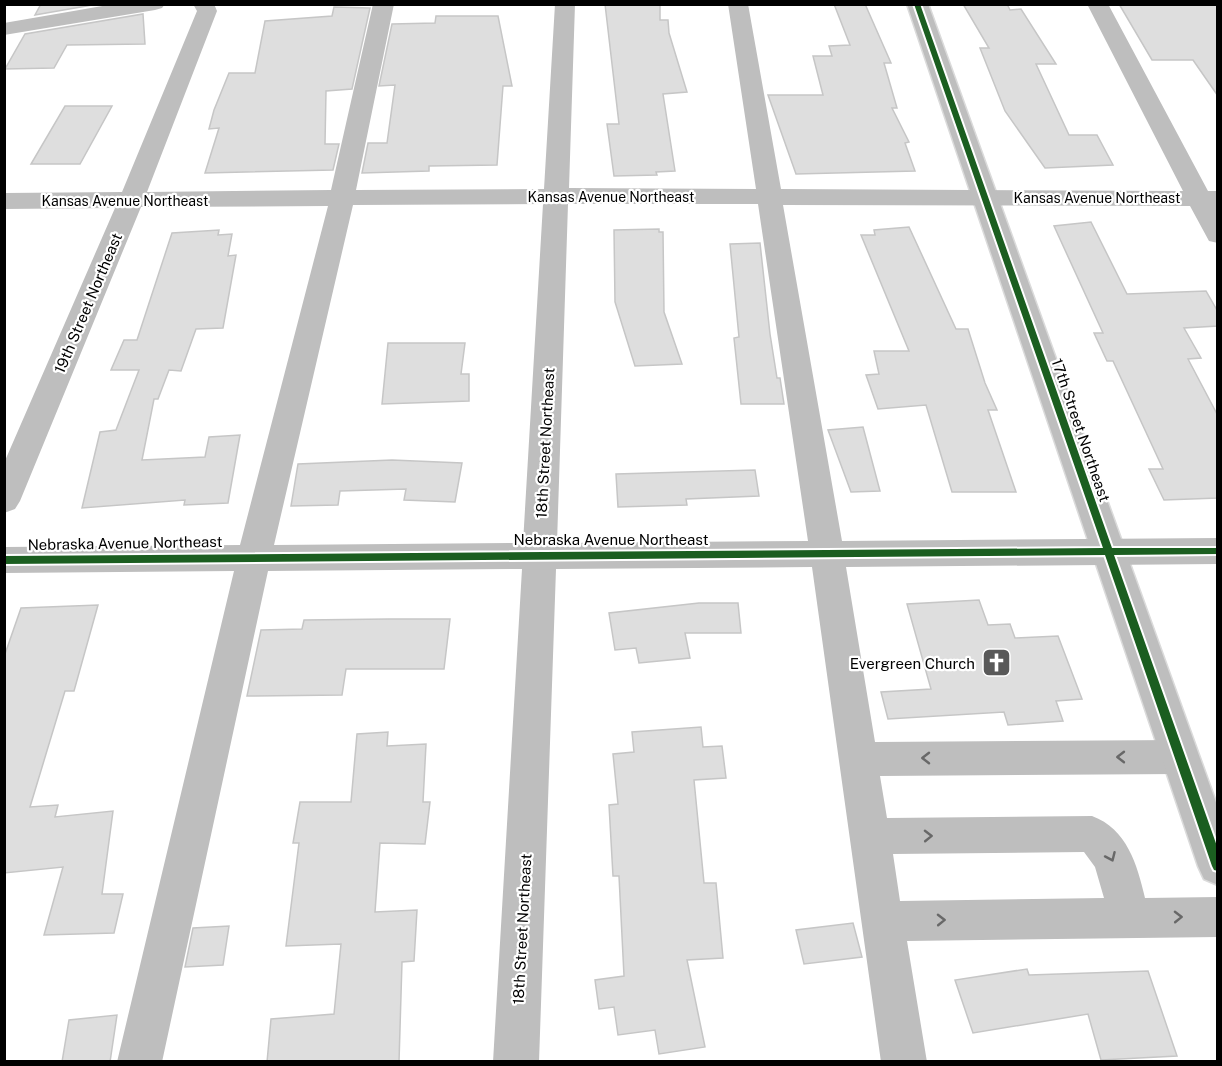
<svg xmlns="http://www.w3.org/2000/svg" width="1222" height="1066" viewBox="0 0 1222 1066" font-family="'Public Sans',sans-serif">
	<rect width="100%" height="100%" fill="#fff"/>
	<g fill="#dedede" stroke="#c6c6c6" stroke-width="1.5">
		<polygon points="41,4 98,4 35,15"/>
		<polygon points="605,4 660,4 660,20 668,20 669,33 687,92 663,94 675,171 656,172 657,175 614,176 607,124 619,124"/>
		<polygon points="834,4 865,4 891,63 884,63 897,108 892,108 909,142 905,143 915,171 796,174 768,95 823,95 813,56 832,56 829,46 850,45"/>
		<polygon points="963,4 1007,4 1010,10 1021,9 1056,64 1036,64 1069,135 1097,135 1113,165 1045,168 1005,111 980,48 989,48"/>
		<polygon points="1119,4 1218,4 1218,96 1193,60 1152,60"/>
		<polygon points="334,7 370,8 352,89 326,91 325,144 339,144 333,170 205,173 219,128 209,129 214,110 229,73 255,73 265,21 332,16"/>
		<polygon points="143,14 145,44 67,45 54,68 5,69 25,34"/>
		<polygon points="436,16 498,16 512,86 503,86 497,165 429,166 429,171 362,173 368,143 387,143 395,85 379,86 392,24 435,23"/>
		<polygon points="65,106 112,106 80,164 31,164"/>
		<polygon points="1091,222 1127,294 1206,291 1218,312 1218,326 1184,328 1201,358 1188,359 1218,416 1218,498 1164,500 1149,469 1163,469 1113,361 1107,361 1094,333 1103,333 1054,226"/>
		<polygon points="909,227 956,329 968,329 985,383 997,410 988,410 1016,492 952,492 926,405 878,409 866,375 879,374 874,351 909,351 861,235 875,235 874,230"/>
		<polygon points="659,229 659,232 663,232 664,312 682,364 635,366 615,302 614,230"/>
		<polygon points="219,230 218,235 232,234 228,256 236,255 223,328 196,329 181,371 169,370 158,399 154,399 142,460 205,457 209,437 240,435 228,503 184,505 185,500 82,508 100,432 116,430 139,370 111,370 124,340 137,340 172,233"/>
		<polygon points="760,243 770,334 777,378 780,378 784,404 741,404 734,338 739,337 730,244"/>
		<polygon points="388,343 465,343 461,374 469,374 469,401 382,404"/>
		<polygon points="863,427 880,491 851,492 828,430"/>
		<polygon points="392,460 462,463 455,502 404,500 406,489 340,491 338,505 291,506 298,464"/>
		<polygon points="755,470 759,496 686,499 687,505 618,507 616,474"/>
		<polygon points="979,600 988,625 1010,624 1015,638 1058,636 1082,699 1056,701 1063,721 1008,725 1004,712 888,719 881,692 931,689 907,604"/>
		<polygon points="699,603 738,603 741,633 685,633 690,658 639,663 636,648 615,650 609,613"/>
		<polygon points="98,605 74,691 65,691 30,807 58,805 55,817 113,811 102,894 123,894 114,933 44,935 63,867 4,873 4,657 21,608"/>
		<polygon points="389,619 450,619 444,669 346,669 342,695 247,696 261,630 302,629 304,620"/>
		<polygon points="701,727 703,747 722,746 726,778 694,780 704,883 716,883 723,958 687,960 705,1047 659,1054 655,1030 618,1035 614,1007 599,1009 595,980 624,976 619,876 613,876 609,805 618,804 613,754 634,752 632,732"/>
		<polygon points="388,732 387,746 426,744 423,802 430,802 425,844 380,843 375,912 417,910 414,961 402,962 399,1062 267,1062 271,1019 334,1014 341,944 286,946 299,843 293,843 300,802 351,802 357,734"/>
		<polygon points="853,923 862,957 804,964 796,930"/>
		<polygon points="229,926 223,965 185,967 193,928"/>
		<polygon points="1027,969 1029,975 1148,971 1177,1056 1101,1060 1088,1014 973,1033 955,980"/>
		<polygon points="117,1015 110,1062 62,1062 69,1020"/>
	</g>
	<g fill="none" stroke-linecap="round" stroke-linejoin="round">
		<defs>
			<polygon id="major" points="907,4 928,4 1218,808 1218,885 1204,879 1198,866"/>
		</defs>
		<use href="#major" stroke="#dbdbdb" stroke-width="3"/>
		<g fill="#bebebe" fill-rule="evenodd">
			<polygon points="114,4 165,4 162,8 155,10 4,35 4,23"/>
			<path d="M 193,4 L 214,4 L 217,11 L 147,192 L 331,190 L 373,4 L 394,4 L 356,190 L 544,189 L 555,4 L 575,4 L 569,188 L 756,189 L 728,4 L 748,4 L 781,189 L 1183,191 L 1087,4 L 1108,4 L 1208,191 L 1218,191 L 1218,243 L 1209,241 L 1190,206 L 783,205 L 842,541 L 1218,538 L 1218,564 L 846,567 L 875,742 L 1180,740 L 1193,745 L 1199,757 L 1193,769 L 1180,774 L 880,776 L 887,818 L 1092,816 C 1127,829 1137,864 1145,898 L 1218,897 L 1218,937 L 907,941 L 927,1062 L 881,1062 L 812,567 L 556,569 L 539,1062 L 493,1062 L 522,569 L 268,571 L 162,1062 L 117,1062 L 234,571 L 4,573 L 4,547 L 240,545 L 328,206 L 141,207 L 20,501 L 15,509 L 4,513 L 4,463 L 115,208 L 4,209 L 4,193 L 122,192 L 197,11 ZM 543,204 L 523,543 L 274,545 L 353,205 ZM 568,204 L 758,204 L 808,541 L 557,543 ZM 1084,852 L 1095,867 L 1104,898 L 900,901 L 893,854 Z"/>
		</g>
		<use href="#major" fill="#bebebe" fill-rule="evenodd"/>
		<defs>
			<polygon id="cycleway" points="914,4 920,4 1112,548 1218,548 1218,554 1114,555 1218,849 1218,871 1214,870 1212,866 1105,555 4,564 4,556 1103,548"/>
		</defs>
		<use href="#cycleway" stroke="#fff" stroke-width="4"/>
		<use href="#cycleway" fill="#1b5e20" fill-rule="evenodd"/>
	</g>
	<defs><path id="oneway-chevron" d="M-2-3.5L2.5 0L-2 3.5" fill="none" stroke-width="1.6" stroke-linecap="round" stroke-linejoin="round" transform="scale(1.5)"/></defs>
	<g stroke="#686868">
		<use href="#oneway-chevron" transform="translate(1121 757) rotate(180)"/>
		<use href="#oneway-chevron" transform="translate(926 758) rotate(180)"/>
		<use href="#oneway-chevron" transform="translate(928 836) rotate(-1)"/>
		<use href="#oneway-chevron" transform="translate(1111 857) rotate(66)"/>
		<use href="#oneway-chevron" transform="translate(1178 917) rotate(-1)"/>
		<use href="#oneway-chevron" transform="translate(941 920) rotate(-1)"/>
	</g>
	<defs>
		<symbol id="church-square" viewBox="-11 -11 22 22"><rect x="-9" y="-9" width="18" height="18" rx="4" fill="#595959" stroke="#fff"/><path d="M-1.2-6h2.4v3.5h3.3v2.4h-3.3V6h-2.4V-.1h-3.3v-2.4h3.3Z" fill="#fff"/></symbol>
	</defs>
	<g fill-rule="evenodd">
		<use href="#church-square" x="980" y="646" width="33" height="33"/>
	</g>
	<g text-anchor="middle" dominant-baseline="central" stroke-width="4.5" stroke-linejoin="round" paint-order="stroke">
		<g font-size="14" fill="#000" stroke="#fff">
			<text x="611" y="197">Kansas Avenue Northeast</text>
			<text x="1097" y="198">Kansas Avenue Northeast</text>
			<text x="125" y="201">Kansas Avenue Northeast</text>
		</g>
		<g font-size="15" fill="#000" stroke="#fff">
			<text transform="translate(88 303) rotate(-67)">19th Street Northeast</text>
			<text transform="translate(1081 430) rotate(71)">17th Street Northeast</text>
			<text transform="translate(545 443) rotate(-87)">18th Street Northeast</text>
			<text x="611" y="539">Nebraska Avenue Northeast</text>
			<text transform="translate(125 543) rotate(-1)">Nebraska Avenue Northeast</text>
			<text transform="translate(522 929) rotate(-87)">18th Street Northeast</text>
		</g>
		<g font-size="15" fill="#000" stroke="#fff" text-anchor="end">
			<text x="975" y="663">Evergreen Church</text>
		</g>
	</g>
	<rect width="1222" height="1066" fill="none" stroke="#000000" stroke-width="12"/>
</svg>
